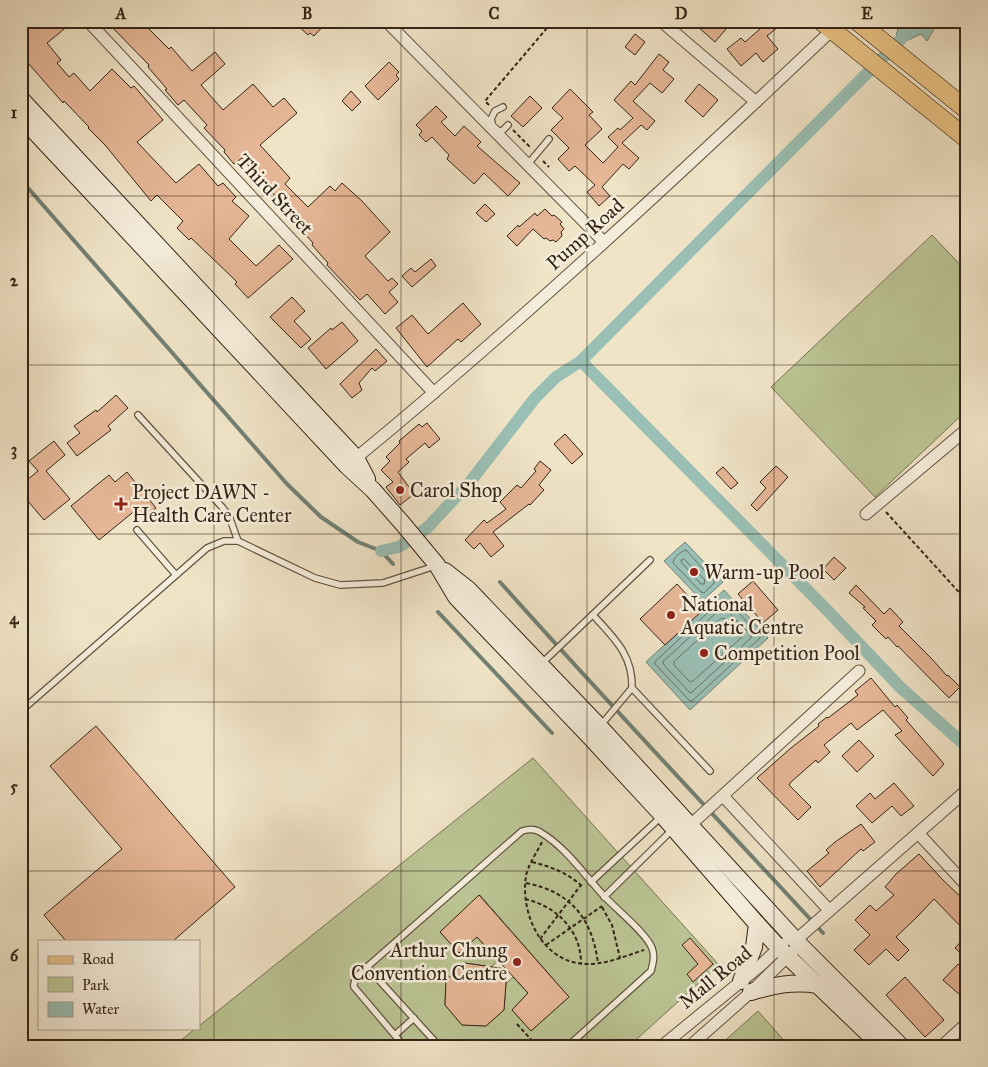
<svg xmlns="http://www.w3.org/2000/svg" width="988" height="1067" viewBox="0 0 988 1067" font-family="'IM FELL Great Primer',serif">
	<rect width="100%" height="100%" fill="#f0e4c7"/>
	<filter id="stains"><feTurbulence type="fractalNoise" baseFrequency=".004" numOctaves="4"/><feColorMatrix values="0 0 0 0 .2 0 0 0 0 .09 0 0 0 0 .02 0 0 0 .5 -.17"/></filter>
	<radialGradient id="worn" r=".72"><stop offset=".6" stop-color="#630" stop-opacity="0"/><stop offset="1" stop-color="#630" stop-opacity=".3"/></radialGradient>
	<g fill="#bbc494" stroke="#787455" fill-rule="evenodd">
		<polygon points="932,235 967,272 967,410 875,497 771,387"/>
		<path d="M 533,758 L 719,965 L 629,1046 L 174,1046 L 196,1028 L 199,1028 L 199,1026 ZM 480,895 L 569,997 L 531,1031 L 512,1010 L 528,993 L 513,977 L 506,984 L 504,1010 L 486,1026 L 462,1025 L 445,1005 L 446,980 L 465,963 L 491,967 L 498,961 L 477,937 L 459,953 L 440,932 Z"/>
		<polygon points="758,1011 789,1046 719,1046"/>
	</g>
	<g fill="#9abfb4" stroke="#718175">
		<polygon points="901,21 932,21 934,29 927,41 921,34 904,42 896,35"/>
		<polygon points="685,542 723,582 702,601 664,561"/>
		<polygon points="724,590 768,638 690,710 646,662"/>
	</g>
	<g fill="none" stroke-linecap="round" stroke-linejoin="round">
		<g stroke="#677265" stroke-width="1">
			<path d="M 686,550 L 714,581 L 714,583 L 704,593 L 701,592 L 673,563 C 673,558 681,551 686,550 Z"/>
			<polygon points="684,559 705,580 704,584 701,584 682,563 681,561"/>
			<polygon points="723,599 726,599 760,636 760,638 692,701 690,701 655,664 655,662"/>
			<polygon points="723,607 751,635 751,638 692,692 690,693 664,665 663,662"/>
			<polygon points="722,618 725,619 740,635 741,638 693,681 690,682 674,665 674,662"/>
		</g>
		<g stroke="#718175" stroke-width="4">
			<polyline points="21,180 287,484 321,517 358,542 381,551 393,564"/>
			<path d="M 500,582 C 606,701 715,816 823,933"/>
			<polyline points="438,612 552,733"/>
		</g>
		<g stroke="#9abfb4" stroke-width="12">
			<polyline points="581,361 827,610 900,687 967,747"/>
			<polyline points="381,551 399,547 427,528 470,482 535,398 556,377 581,361 919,21"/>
		</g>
	</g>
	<g fill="#e6b797" stroke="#342416">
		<polygon points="21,21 74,21 47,43 61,60 57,63 69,77 74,73 90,91 112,69 131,88 134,86 163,120 137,142 176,183 199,164 218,186 223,183 236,197 232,201 249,216 229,239 256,266 279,245 293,259 248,298 235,284 237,282 209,255 191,238 189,240 177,228 183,221 157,195 151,201 105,145 88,128 89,127 64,101 63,103 21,55"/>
		<polygon points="106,21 153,21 147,27 169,49 171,47 192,71 215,52 225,64 201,85 223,110 253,84 273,107 284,98 297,113 260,145 290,178 285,184 308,207 330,186 335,191 342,183 362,201 390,232 365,256 388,281 392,278 398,284 389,292 398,302 385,314 367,294 360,300 327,265 328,263 312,245 313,243 280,206 282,203 253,173 254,172 242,158 234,164 224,152 225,150 204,128 207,125 184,100 178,105 165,90 167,89 148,67 149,65"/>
		<polygon points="293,21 328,21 314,36 310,33 308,35"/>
		<polygon points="701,21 717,21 726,29 715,42 697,26"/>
		<polygon points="754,21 773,21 778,27 767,36 778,49 763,62 756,53 741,66 727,49 741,38 745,42 760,29"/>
		<polygon points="635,34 645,42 635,55 625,47"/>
		<polygon points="659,54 669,62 663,70 674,79 662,93 650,83 633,101 655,121 647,130 641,125 622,143 639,158 629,169 623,164 602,187 610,196 599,206 587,192 595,185 575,166 569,171 558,159 569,148 551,130 563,118 552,108 570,89 593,112 589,115 602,129 585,145 603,163 618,147 608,137 618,128 620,130 633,118 614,100 631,81 635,85"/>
		<polygon points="389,62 399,72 396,75 399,79 378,100 365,86"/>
		<polygon points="699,84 718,100 703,117 685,101"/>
		<polygon points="351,91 361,102 352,111 342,101"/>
		<polygon points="530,96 542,108 523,127 511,116"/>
		<polygon points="436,106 447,117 441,122 455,136 464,126 481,142 477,146 520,183 508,196 484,173 474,184 447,159 449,155 432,137 426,142 419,135 422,131 416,125"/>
		<polygon points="485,204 495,214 486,222 476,213"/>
		<polygon points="545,209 552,216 554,215 562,222 560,224 564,229 561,232 562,236 556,242 553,240 550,241 546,238 544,239 533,229 517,246 507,236 518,225 519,227 535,213 537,216"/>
		<polygon points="431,259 436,266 412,287 402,276 411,268 415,272"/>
		<polygon points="292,297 305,311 294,321 311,339 301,348 270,317"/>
		<polygon points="463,303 481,324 461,342 458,339 427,367 396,328 412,315 428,334"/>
		<polygon points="342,322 358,341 326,369 308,348 331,328 332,330"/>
		<polygon points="376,349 387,361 375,371 372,368 359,383 362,390 352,398 340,384"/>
		<polygon points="116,395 128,408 108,426 111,430 77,456 67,443 80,433 74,426 96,410 97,412"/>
		<polygon points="427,423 440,439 429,448 425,443 406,459 409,462 398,472 414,494 400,505 386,487 393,482 381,470 390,461 386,457 400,443 399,441 419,424 422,427"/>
		<polygon points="565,434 583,454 572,464 554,444"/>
		<polygon points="54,441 65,455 46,471 70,499 44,520 21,493 21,485 38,471 29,461"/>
		<polygon points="540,461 551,470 539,485 544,490 530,505 529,504 493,532 504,546 491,557 480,543 474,549 465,540 484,520 487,523 506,509 500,502 517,485 521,488 536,471 534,469"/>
		<polygon points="776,466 788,477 757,511 751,505 766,488 760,482"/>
		<polygon points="723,467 738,483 731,489 716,473"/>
		<polygon points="127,472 156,508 144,518 137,509 99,540 71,506 109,475 115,482"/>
		<polygon points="834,557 846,568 834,580 823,569"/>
		<polygon points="753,581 778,610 763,623 738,594"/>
		<polygon points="677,584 702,611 665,645 640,619"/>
		<polygon points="856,585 884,614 890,608 903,622 899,626 932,659 947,676 948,675 960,687 949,698 898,646 897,647 888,637 886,639 872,625 876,621 863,608 865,607 849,593"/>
		<polygon points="871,678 895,707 897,705 908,718 906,720 944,764 933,776 895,735 902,731 883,710 857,730 851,723 824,745 830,752 818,763 816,760 791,782 789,785 811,807 798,820 757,778 791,748 819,726 818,724 827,717 828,718 858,695 855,691"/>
		<polygon points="96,726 235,887 173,941 66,941 44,915 122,849 50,766"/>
		<polygon points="859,740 874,756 857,772 842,756"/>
		<polygon points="894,783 914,806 901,816 892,806 872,823 856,806 870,793 875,799"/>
		<polygon points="861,824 875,842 863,851 861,849 820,887 807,871 829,853 826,850 835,842"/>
		<polygon points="919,854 942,879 967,903 967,933 934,899 917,917 896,937 909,950 898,961 886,949 869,965 854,950 870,935 855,920 870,905 876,911 894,895 885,887 896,874"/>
		<polygon points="479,895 569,997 531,1031 512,1010 528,993 507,970 504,1010 486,1026 462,1025 445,1005 446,980 465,963 506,969 477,937 459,953 440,932"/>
		<polygon points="967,935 967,959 955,948"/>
		<polygon points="690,938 713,964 693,982 687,974 698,964 682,945"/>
		<polygon points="958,964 967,973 967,1001 943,980"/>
		<polygon points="905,977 944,1020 925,1037 886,995"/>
	</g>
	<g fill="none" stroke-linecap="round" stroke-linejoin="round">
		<defs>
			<g id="lane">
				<polyline points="490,125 492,123 491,119 495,111 503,107"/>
				<polyline points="498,130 501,132 508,125"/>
				<polyline points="528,164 549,139"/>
				<polyline points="138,415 222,507 229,516 238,541"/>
				<polyline points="137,530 176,575"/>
				<path d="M 593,615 C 614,638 633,655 632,688 L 601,725"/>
				<polyline points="541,664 650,560"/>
				<polyline points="632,688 710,771"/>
				<polyline points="21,711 207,548 224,541 238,541 315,578 340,585 383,583 435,566"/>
				<polyline points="591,882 662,816"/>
				<polyline points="604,897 672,830"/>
				<path d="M 367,967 C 362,972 352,979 354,987 L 404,1046"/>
				<polyline points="395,1035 414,1018"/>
				<path d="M 439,1046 L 367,967 L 522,831 C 528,829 534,828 540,832 C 567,848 584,875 605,897 C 617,910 646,933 652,948 C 655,956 653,963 651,971 L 568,1046"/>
			</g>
			<g id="street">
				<polyline points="88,21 434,393"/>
				<polyline points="386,21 604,242"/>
				<polyline points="661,21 756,102"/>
				<path d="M 356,458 C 521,322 677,177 832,30"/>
				<polyline points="866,514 967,429"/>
				<polyline points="723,796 829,910"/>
				<polyline points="685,830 859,671"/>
				<polyline points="918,833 967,886"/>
				<polyline points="796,940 967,790"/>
				<polyline points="662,1046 761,965 783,944"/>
				<polyline points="690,1046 751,992 793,951"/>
				<polyline points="942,1046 967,1023"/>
			</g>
			<g id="secondary">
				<polyline points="21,99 356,458 367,479"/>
				<polyline points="21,117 347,466 373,490 403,524 437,565 456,597 590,737 663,816 757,924 779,948 881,1046"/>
				<polyline points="445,571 468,589 599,726 800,945 901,1046"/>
				<polyline points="741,981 754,947 757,924"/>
				<path d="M 751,992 C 776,985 792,981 819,985"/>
			</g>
			<g id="primary">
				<polyline points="821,21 967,139"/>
				<polyline points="857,21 967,110"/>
			</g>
		</defs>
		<use href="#lane" stroke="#635442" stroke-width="8"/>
		<use href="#street" stroke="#635442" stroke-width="13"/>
		<use href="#secondary" stroke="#342416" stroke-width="18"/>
		<use href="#primary" stroke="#342416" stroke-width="19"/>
		<g stroke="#342416" stroke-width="2" stroke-dasharray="4 2.5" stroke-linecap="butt">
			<polyline points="489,105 485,101 553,21"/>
			<polyline points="513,130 531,148"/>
			<polyline points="543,161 549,167"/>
			<polyline points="886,512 967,601"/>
			<path d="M 542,842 C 537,852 528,865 526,876 C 520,914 542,962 585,964 C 605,965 625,956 644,950"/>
			<path d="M 532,862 C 552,867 568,873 583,887"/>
			<path d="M 526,883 C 571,892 592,918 598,963"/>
			<path d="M 525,899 C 556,906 581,930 581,963"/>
			<polyline points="602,907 612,925 620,958"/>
			<polyline points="540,939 581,885"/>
			<polyline points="546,945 602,906"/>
			<polyline points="517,1024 537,1046"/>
		</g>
		<use href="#lane" stroke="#f5eddb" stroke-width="5.5"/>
		<use href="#street" stroke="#f5eddb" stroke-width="11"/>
		<use href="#secondary" stroke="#f5eddb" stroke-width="16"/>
		<use href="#primary" stroke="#e8c284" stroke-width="18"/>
	</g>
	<path fill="none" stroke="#342416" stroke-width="1" stroke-opacity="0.55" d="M 214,21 L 214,1046M 401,21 L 401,1046M 587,21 L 587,1046M 774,21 L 774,1046M 21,196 L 967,196M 21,365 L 967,365M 21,534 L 967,534M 21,702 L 967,702M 21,871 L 967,871"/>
	<g fill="#8f2418" stroke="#f5eddb" stroke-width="2">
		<circle cx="400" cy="490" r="5"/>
		<path d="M118.5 496.5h5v5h5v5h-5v5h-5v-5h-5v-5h5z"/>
		<circle cx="694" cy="572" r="5"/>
		<circle cx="671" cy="615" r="5"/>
		<circle cx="704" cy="653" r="5"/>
		<circle cx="517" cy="962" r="5"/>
	</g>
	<g text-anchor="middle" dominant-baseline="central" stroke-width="5" stroke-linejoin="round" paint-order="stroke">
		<g font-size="20" fill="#342416" stroke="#f5eddb">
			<text transform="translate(275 194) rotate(47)">Third Street</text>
			<text transform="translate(585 234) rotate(-42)">Pump Road</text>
			<text transform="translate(715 977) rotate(-39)">Mall Road</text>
		</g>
		<g font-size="20" fill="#342416" stroke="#f5eddb" text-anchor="start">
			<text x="410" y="490">Carol Shop</text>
			<text x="132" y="492">Project DAWN -<tspan x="132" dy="23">Health Care Center</tspan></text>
			<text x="704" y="572">Warm-up Pool</text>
			<text x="681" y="604">National<tspan x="681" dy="23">Aquatic Centre</tspan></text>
			<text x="714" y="653">Competition Pool</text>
			<text x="507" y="950" text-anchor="end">Arthur Chung<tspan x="507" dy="23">Convention Centre</tspan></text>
		</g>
	</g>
	<rect width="988" height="1067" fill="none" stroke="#f0e4c7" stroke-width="55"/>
	<rect x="38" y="940" width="162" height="90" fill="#f5eddb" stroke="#a89d8c"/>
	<rect x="48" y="956" width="25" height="8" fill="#e8c284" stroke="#a89d8c"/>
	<text x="82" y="964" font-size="15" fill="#342416">Road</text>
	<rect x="48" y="977" width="25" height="15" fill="#bbc494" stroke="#a89d8c"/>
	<text x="82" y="990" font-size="15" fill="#342416">Park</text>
	<rect x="48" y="1002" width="25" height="15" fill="#9abfb4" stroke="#a89d8c"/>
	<text x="82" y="1014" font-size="15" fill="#342416">Water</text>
	<rect x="28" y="28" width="932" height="1012" fill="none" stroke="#342416" stroke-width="2"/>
	<g font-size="16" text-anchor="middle" font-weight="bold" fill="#342416">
		<text x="121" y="19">A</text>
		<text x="307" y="19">B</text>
		<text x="494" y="19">C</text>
		<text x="681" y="19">D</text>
		<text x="867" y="19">E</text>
		<text x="14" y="118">1</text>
		<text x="14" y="286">2</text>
		<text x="14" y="455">3</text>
		<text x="14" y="624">4</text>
		<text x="14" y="792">5</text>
		<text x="14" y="961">6</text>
	</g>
	<rect width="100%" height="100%" filter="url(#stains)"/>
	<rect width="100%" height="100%" fill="url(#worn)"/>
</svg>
